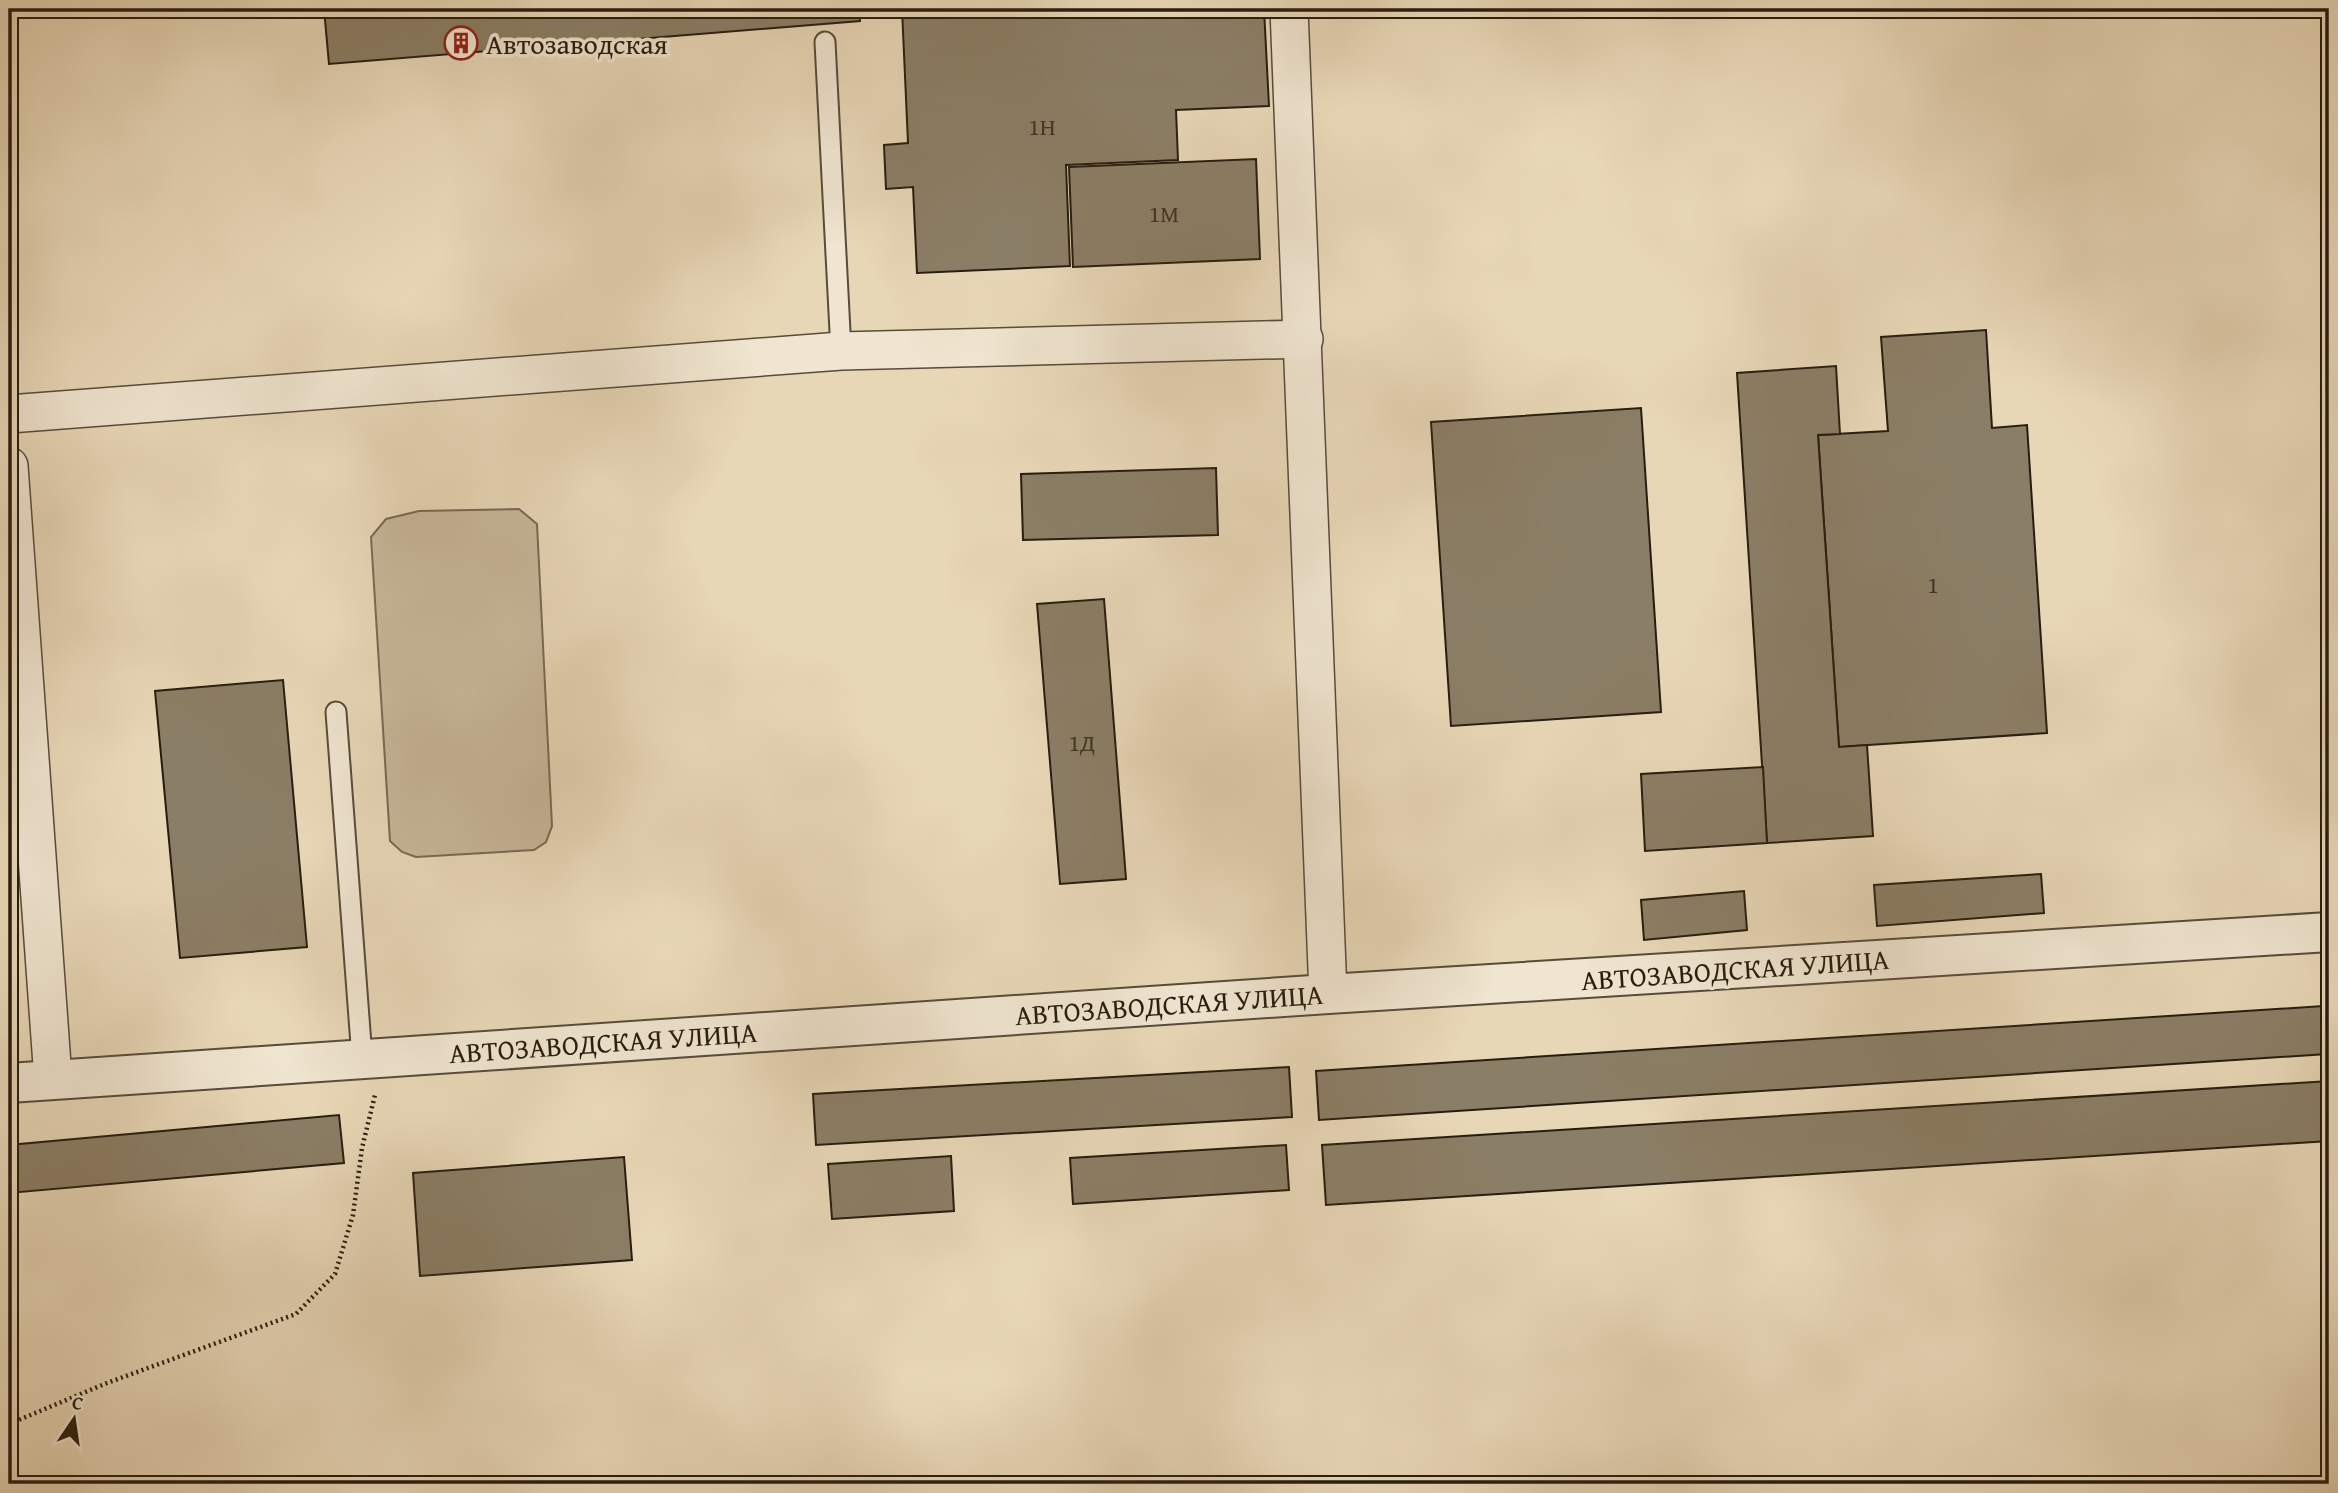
<svg xmlns="http://www.w3.org/2000/svg" width="2338" height="1493" viewBox="0 0 2338 1493" font-family="'Gentium Book Plus',serif">
	<rect width="100%" height="100%" fill="#e8d7b7"/>
	<filter id="stains"><feTurbulence type="fractalNoise" baseFrequency=".00286" numOctaves="4"/><feColorMatrix values="0 0 0 0 .2 0 0 0 0 .09 0 0 0 0 .02 0 0 0 .5 -.17"/></filter>
	<radialGradient id="worn" r=".72"><stop offset=".6" stop-color="#630" stop-opacity="0"/><stop offset="1" stop-color="#630" stop-opacity=".3"/></radialGradient>
	<polygon fill="#c7b79a" stroke="#776a54" stroke-width="2" points="519,509 537,524 552,826 546,842 534,850 416,857 402,852 390,841 371,537 386,519 419,511"/>
	<g fill="#8b7e66" stroke="#271d0f" stroke-width="2">
		<polygon points="324,9 859,9 860,21 329,64"/>
		<polygon points="902,9 1116,9 1116,18 1168,16 1168,9 1264,9 1269,106 1176,110 1178,160 1066,165 1070,266 917,273 913,187 886,189 884,145 908,143"/>
		<polygon points="1256,159 1260,259 1073,267 1069,167"/>
		<polygon points="1986,330 1992,428 2027,425 2047,733 1839,747 1818,435 1888,431 1881,337"/>
		<polygon points="1836,366 1840,434 1818,435 1839,747 1867,745 1873,836 1767,843 1737,373"/>
		<polygon points="1641,408 1661,712 1451,726 1431,422"/>
		<polygon points="1216,468 1218,535 1023,540 1021,474"/>
		<polygon points="1104,599 1126,879 1060,884 1037,604"/>
		<polygon points="283,680 307,947 180,958 155,691"/>
		<polygon points="1763,767 1767,843 1645,851 1641,774"/>
		<polygon points="2041,874 2044,913 1877,926 1874,885"/>
		<polygon points="1744,891 1747,930 1644,940 1641,900"/>
		<polygon points="2323,1006 2327,1054 1319,1120 1316,1071"/>
		<polygon points="1289,1067 1292,1117 816,1145 813,1094"/>
		<polygon points="2329,1081 2329,1141 1326,1205 1322,1145"/>
		<polygon points="339,1115 344,1163 9,1193 9,1145"/>
		<polygon points="1286,1145 1289,1190 1073,1204 1070,1158"/>
		<polygon points="951,1156 954,1211 832,1219 828,1164"/>
		<polygon points="624,1157 632,1260 420,1276 413,1173"/>
	</g>
	<g fill="none" stroke-linecap="round" stroke-linejoin="round">
		<defs>
			<g id="service">
				<polyline points="825,42 841,351"/>
				<polyline points="336,712 362,1058"/>
			</g>
			<g id="minor">
				<polyline points="1289,9 1328,994"/>
				<polyline points="9,414 841,351 1304,339"/>
				<polyline points="9,466 53,1079"/>
			</g>
			<polyline id="tertiary" points="9,1083 1328,994 2329,932"/>
		</defs>
		<use href="#service" stroke="#574c39" stroke-width="23"/>
		<use href="#minor" stroke="#574c39" stroke-width="40"/>
		<use href="#tertiary" stroke="#574c39" stroke-width="42"/>
		<polyline stroke="#271d0f" stroke-width="4.5" stroke-dasharray="2 3.5" stroke-linecap="butt" points="9,1424 107,1383 296,1314 335,1274 353,1215 362,1148 375,1095"/>
		<use href="#service" stroke="#f0e5d0" stroke-width="19"/>
		<use href="#minor" stroke="#f0e5d0" stroke-width="37"/>
		<use href="#tertiary" stroke="#f0e5d0" stroke-width="38"/>
	</g>
	<defs>
		<symbol id="building-ring" viewBox="-11 -11 22 22"><circle r="9.5" fill="#f0e5d0" stroke="#8f2418" stroke-width="1.5"/><path d="M-4-6H4V6H1V3H-1V6H-4ZM-2.5-4.3h1.7v1.8h-1.7ZM.8-4.3h1.7v1.8H.8ZM-2.5-1h1.7V.8h-1.7ZM.8-1h1.7V.8H.8Z" fill="#8f2418"/></symbol>
	</defs>
	<g fill-rule="evenodd">
		<use href="#building-ring" x="442" y="24" width="38" height="38"/>
	</g>
	<g text-anchor="middle" dominant-baseline="central" stroke-width="7" stroke-linejoin="round" paint-order="stroke">
		<g font-size="24" fill="#403525">
			<text x="1042" y="126">1Н</text>
			<text x="1164" y="213">1М</text>
			<text x="1933" y="584">1</text>
			<text x="1082" y="742">1Д</text>
		</g>
		<g font-size="28" fill="#271d0f" stroke="#f0e5d0" text-anchor="start">
			<text x="486" y="43">Автозаводская</text>
		</g>
		<g font-size="28" fill="#271d0f" stroke="#f0e5d0">
			<text transform="translate(1735 969) rotate(-4)">АВТОЗАВОДСКАЯ УЛИЦА</text>
			<text transform="translate(1169 1004) rotate(-4)">АВТОЗАВОДСКАЯ УЛИЦА</text>
			<text transform="translate(603 1042) rotate(-4)">АВТОЗАВОДСКАЯ УЛИЦА</text>
		</g>
	</g>
	<rect width="2338" height="1493" fill="none" stroke="#e8d7b7" stroke-width="35"/>
	<rect x="10" y="10" width="2317" height="1472" fill="none" stroke="#271d0f" stroke-width="3.5"/>
	<rect x="18" y="18" width="2303" height="1458" fill="none" stroke="#271d0f" stroke-width="2"/>
	<g transform="translate(74 1419) rotate(13)" stroke="#f0e5d0" stroke-width="5" paint-order="stroke">
	<path d="M0-5L12 26L0 18L-12 26Z" fill="#271d0f"/>
	<text y="-10" font-size="19" font-weight="bold" text-anchor="middle" fill="#271d0f">С</text>
	</g>
	<rect width="100%" height="100%" filter="url(#stains)"/>
	<rect width="100%" height="100%" fill="url(#worn)"/>
</svg>
